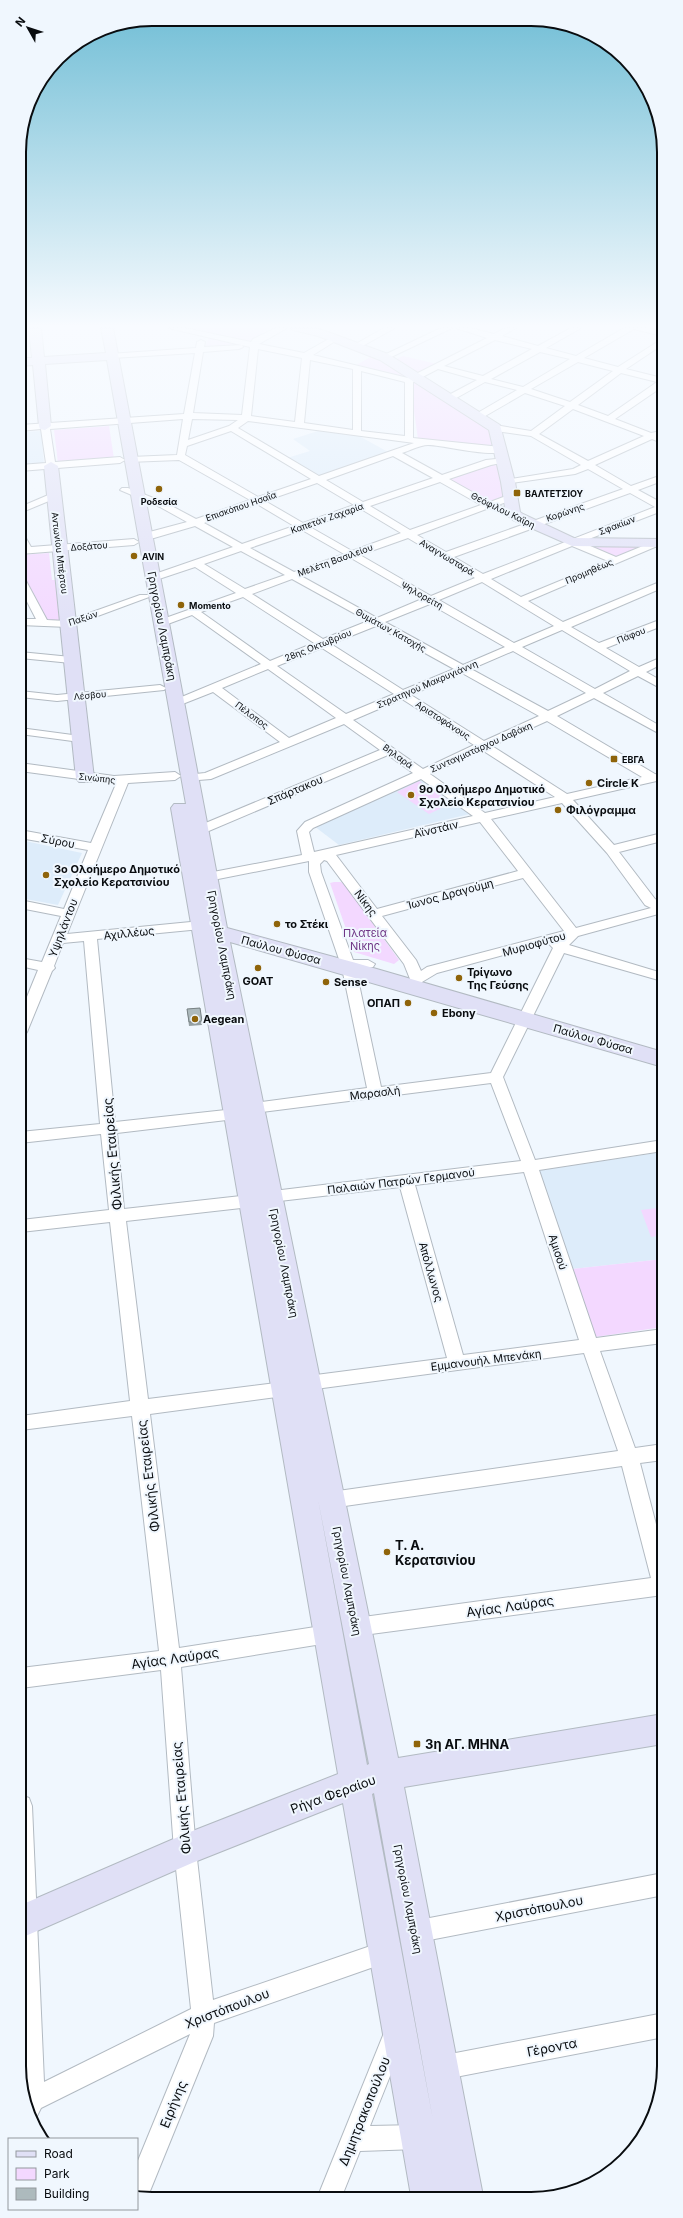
<svg xmlns="http://www.w3.org/2000/svg" width="683" height="2218" viewBox="0 0 683 2218" font-family="Inter,sans-serif">
	<rect width="100%" height="100%" fill="#f0f7fe"/>
	<g fill="#ddecfa">
		<polygon points="41,431 44,463 20,465 20,432"/>
		<polygon points="318,431 359,436 390,453 317,477 287,458 310,451 293,439"/>
		<polygon points="417,777 470,814 339,845 314,826"/>
		<polygon points="20,840 82,853 58,905 20,898"/>
		<polygon points="663,1152 663,1259 572,1269 536,1171"/>
	</g>
	<g fill="#f3d8ff">
		<polygon points="183,328 271,328 248,342"/>
		<polygon points="209,338 240,344 204,348"/>
		<polygon points="372,356 407,376 405,377 355,366"/>
		<polygon points="403,356 437,364 418,375 394,360"/>
		<polygon points="410,383 417,383 490,431 495,448 418,439"/>
		<polygon points="109,426 114,459 58,463 54,430"/>
		<polygon points="491,463 497,466 504,496 490,501 446,478"/>
		<polygon points="595,545 638,546 629,553 615,558 593,549"/>
		<polygon points="49,553 52,580 57,580 61,621 46,622 20,571 20,555"/>
		<polygon points="419,781 452,803 429,814 397,792"/>
		<polygon points="334,882 341,882 345,885 399,960 394,964 354,952 330,883"/>
		<polygon points="657,1208 663,1222 663,1235 651,1237 641,1210"/>
		<polygon points="663,1259 663,1327 595,1337 572,1269"/>
	</g>
	<g fill="none" stroke-linecap="round" stroke-linejoin="round">
		<defs>
			<g id="street">
				<path d="M 168,328 L 185,328 L 251,342 L 253,339 L 276,328 L 287,328 L 259,344 L 304,353 L 334,336 L 338,338 L 337,340 L 313,355 L 408,378 L 487,338 L 456,328 L 470,328 L 494,334 L 505,328 L 516,328 L 502,336 L 538,346 L 571,328 L 581,328 L 546,348 L 576,356 L 624,328 L 648,328 L 662,332 L 662,336 L 634,329 L 584,358 L 618,367 L 662,339 L 662,345 L 626,369 L 662,378 L 662,387 L 615,419 L 651,433 L 661,431 L 662,434 L 659,436 L 662,437 L 662,443 L 652,439 L 595,465 L 631,486 L 662,475 L 662,481 L 638,490 L 662,503 L 662,511 L 581,542 L 616,557 L 655,541 L 661,541 L 662,544 L 528,601 L 563,622 L 662,581 L 662,588 L 571,627 L 599,643 L 662,619 L 662,626 L 606,648 L 639,667 L 662,657 L 662,664 L 646,672 L 662,681 L 662,689 L 638,676 L 603,693 L 662,727 L 662,735 L 594,698 L 557,716 L 655,774 L 662,776 L 661,780 L 573,800 L 614,845 L 662,833 L 662,841 L 619,852 L 655,899 L 662,903 L 662,913 L 578,936 L 569,945 L 662,973 L 662,981 L 564,953 L 503,1077 L 535,1160 L 663,1140 L 663,1151 L 539,1170 L 596,1338 L 663,1329 L 663,1343 L 600,1351 L 635,1448 L 663,1444 L 663,1460 L 640,1463 L 663,1551 L 663,1595 L 356,1636 L 349,1633 L 346,1627 L 349,1621 L 356,1618 L 651,1578 L 622,1466 L 331,1508 L 324,1506 L 322,1500 L 324,1494 L 331,1492 L 618,1451 L 584,1353 L 308,1390 L 302,1388 L 299,1383 L 302,1378 L 308,1376 L 447,1358 L 400,1187 L 271,1202 L 265,1200 L 263,1196 L 265,1192 L 521,1161 L 491,1083 L 254,1113 L 249,1112 L 247,1108 L 249,1104 L 254,1103 L 367,1088 L 342,968 L 309,872 L 309,861 L 208,881 L 202,877 L 208,873 L 302,855 L 297,831 L 305,822 L 413,773 L 388,755 L 204,833 L 200,834 L 194,830 L 196,827 L 380,750 L 344,724 L 211,779 L 186,781 L 184,778 L 186,775 L 205,773 L 280,742 L 213,692 L 180,705 L 176,706 L 170,703 L 172,701 L 261,664 L 192,615 L 165,625 L 157,625 L 156,623 L 157,621 L 236,593 L 195,567 L 153,581 L 149,580 L 149,576 L 233,547 L 195,526 L 154,538 L 142,538 L 142,534 L 187,522 L 160,507 L 120,490 L 122,488 L 128,488 L 166,503 L 196,519 L 250,500 L 179,460 L 128,462 L 128,458 L 131,457 L 177,455 L 183,419 L 50,429 L 55,462 L 120,457 L 125,460 L 120,463 L 20,471 L 20,465 L 46,463 L 41,429 L 20,431 L 20,425 L 184,414 L 195,353 L 112,358 L 108,356 L 109,354 L 196,348 L 197,342 L 201,340 L 205,342 L 204,347 L 242,345 L 243,347 L 239,349 L 203,352 L 193,413 L 242,415 L 250,347 ZM 495,340 L 532,349 L 483,376 L 444,366 ZM 258,349 L 302,358 L 295,422 L 251,416 ZM 540,352 L 570,359 L 523,387 L 491,379 ZM 310,360 L 353,369 L 353,430 L 304,423 ZM 578,362 L 613,371 L 570,402 L 531,389 ZM 438,369 L 477,380 L 445,397 L 445,401 L 451,401 L 485,382 L 517,390 L 474,415 L 474,419 L 480,419 L 525,393 L 565,406 L 531,431 L 495,425 L 491,428 L 495,431 L 531,436 L 581,465 L 573,469 L 505,480 L 505,484 L 575,474 L 588,469 L 623,489 L 446,552 L 417,535 L 489,508 L 513,517 L 518,514 L 498,505 L 512,500 L 512,496 L 506,496 L 490,502 L 449,479 L 491,465 L 506,462 L 506,458 L 486,460 L 442,475 L 402,453 C 409,451 420,445 428,445 C 443,445 496,459 506,450 L 501,447 L 413,438 L 413,382 ZM 361,371 L 405,382 L 405,436 L 361,431 ZM 621,373 L 657,382 L 608,416 L 578,405 ZM 573,409 L 644,436 L 588,461 L 539,434 ZM 192,419 L 238,420 L 229,426 L 188,440 ZM 248,421 L 414,443 L 319,476 L 238,428 ZM 231,431 L 311,479 L 258,497 L 185,455 L 187,446 ZM 393,456 L 433,478 L 363,502 L 326,480 ZM 440,482 L 481,505 L 410,530 L 370,506 ZM 317,483 L 354,505 L 303,523 L 265,501 ZM 630,493 L 655,507 L 483,574 L 454,557 ZM 257,504 L 294,526 L 242,544 L 204,523 ZM 361,509 L 401,533 L 352,551 L 310,527 ZM 302,530 L 344,554 L 294,572 L 250,548 ZM 408,538 L 475,578 L 431,596 L 360,555 ZM 572,546 L 608,561 L 521,597 L 491,579 ZM 241,551 L 285,575 L 245,589 L 204,564 ZM 351,558 L 422,599 L 377,618 L 301,576 ZM 292,579 L 368,621 L 323,639 L 252,594 ZM 482,582 L 554,626 L 514,643 L 439,600 ZM 243,597 L 314,643 L 270,661 L 201,612 ZM 430,604 L 505,647 L 463,665 L 385,622 ZM 376,626 L 454,669 L 403,690 L 331,644 ZM 562,630 L 630,671 L 595,689 L 522,647 ZM 322,648 L 394,694 L 346,714 L 277,666 ZM 513,651 L 586,693 L 548,711 L 471,669 ZM 268,669 L 336,718 L 289,738 L 222,688 ZM 462,673 L 539,716 L 484,741 L 411,695 ZM 402,699 L 474,745 L 423,769 L 353,720 ZM 547,721 L 642,777 L 567,794 L 492,746 ZM 482,750 L 555,797 L 485,813 L 430,774 ZM 421,779 L 473,816 L 314,852 L 309,832 L 313,828 ZM 562,803 L 607,853 L 645,905 L 651,908 L 576,928 L 491,819 ZM 480,822 L 518,871 L 377,909 L 336,855 ZM 324,860 L 327,861 L 404,964 L 410,979 L 405,986 L 407,989 L 417,989 L 422,982 L 437,973 L 548,943 L 553,948 L 491,1073 L 381,1087 L 356,970 L 373,967 L 375,964 L 368,960 L 353,960 L 321,872 L 320,864 ZM 523,878 L 564,931 L 427,967 L 421,971 L 416,960 L 382,916 ZM 524,1172 L 579,1340 L 463,1355 L 415,1185 Z"/>
				<polygon points="384,328 395,328 359,348 352,346"/>
				<polygon points="441,328 452,328 387,359 380,357"/>
				<polygon points="53,493 58,496 56,498 20,513 20,507"/>
				<polygon points="20,532 23,533 31,547 134,539 139,542 134,545 20,554 20,548 22,548 20,544"/>
				<polygon points="20,576 25,579 47,620 67,621 140,595 148,595 149,597 68,627 20,625 20,619 36,619 20,588"/>
				<polygon points="20,652 71,657 76,660 71,663 20,658"/>
				<polygon points="160,685 166,688 164,690 57,701 20,697 20,691 57,695"/>
				<polygon points="20,728 80,736 86,739 80,742 20,734"/>
				<polygon points="20,763 114,776 175,772 181,776 175,780 128,783 67,934 201,921 206,922 208,925 201,929 97,939 115,1122 235,1109 240,1110 243,1114 240,1118 235,1119 117,1133 124,1209 250,1195 256,1197 258,1201 256,1205 250,1207 126,1221 148,1399 284,1382 290,1384 293,1389 290,1394 284,1396 150,1414 179,1648 328,1625 335,1628 338,1634 335,1640 328,1643 181,1667 196,1850 213,2000 385,1941 393,1944 396,1952 393,1960 385,1963 214,2023 213,2036 148,2196 137,2196 137,2163 190,2034 41,2108 36,2118 31,2121 22,2092 21,1795 29,1798 32,1806 44,2082 191,2009 174,1850 161,1670 21,1688 21,1668 159,1651 132,1416 21,1430 21,1416 130,1401 110,1222 21,1232 21,1220 109,1210 101,1134 20,1143 20,1132 100,1124 84,941 63,943 54,966 55,968 52,971 27,1032 25,1035 20,1037 20,1014 38,970 20,966 20,958 42,962 61,916 20,908 20,900 64,909 88,850 20,838 20,830 91,843 116,784 20,771"/>
				<polygon points="663,1873 664,1895 414,1943 406,1940 403,1932 406,1924 414,1921"/>
				<polygon points="664,2013 664,2037 440,2080 432,2076 428,2068 432,2060 440,2056"/>
				<polygon points="394,2024 402,2028 406,2036 370,2126 418,2125 427,2128 430,2137 427,2146 418,2149 360,2151 342,2196 318,2196 386,2028"/>
			</g>
			<g id="secondary">
				<path d="M 29,328 L 41,328 L 44,357 L 106,353 L 101,328 L 113,328 L 227,928 L 356,963 L 663,1052 L 663,1067 L 230,942 L 398,1758 L 663,1714 L 663,1744 L 404,1787 L 483,2196 L 411,2196 L 343,1803 L 192,1863 L 21,1938 L 21,1905 L 185,1834 L 338,1774 L 171,808 L 174,804 L 186,804 L 107,360 L 45,364 L 51,426 L 45,430 L 40,429 L 39,426 L 33,365 L 20,366 L 20,358 L 32,358 ZM 318,1499 L 369,1764 L 367,1765 ZM 374,1793 L 433,2120 L 372,1794 Z"/>
				<polygon points="291,328 315,328 325,331 388,354 500,425 515,482 520,512 523,514 574,538 662,539 662,547 572,546 513,520 506,514 501,482 489,430 380,360 318,336 293,330"/>
				<polygon points="51,462 58,466 94,778 91,782 79,782 76,778 44,466"/>
			</g>
		</defs>
		<use href="#street" stroke="#b2bac2" stroke-width="2"/>
		<use href="#secondary" stroke="#b2bac2" stroke-width="2"/>
		<use href="#street" fill="#fff" fill-rule="evenodd"/>
		<use href="#secondary" fill="#e0e0f6" fill-rule="evenodd"/>
	</g>
	<polygon fill="#95a0a3" points="200,1008 202,1025 189,1026 187,1009"/>
	<polygon fill="#adbabd" stroke="#798284" points="200,1008 202,1021 189,1022 187,1009"/>
	<linearGradient id="sky" x2="0" y2="1"><stop stop-color="#6fbdd5"/><stop offset="0.51" stop-color="#f8fbff"/><stop offset="1" stop-color="#f8fbff" stop-opacity="0"/></linearGradient>
	<rect width="683" height="639" fill="url(#sky)"/>
	<g fill="#8f640a" stroke="#f0f7fe" stroke-width="1.5">
		<circle cx="159" cy="489" r="4"/>
		<rect x="513" y="489" width="8" height="8" rx="2"/>
		<circle cx="134" cy="556" r="4"/>
		<circle cx="181" cy="605" r="4"/>
		<rect x="610" y="755" width="8" height="8" rx="2"/>
		<circle cx="589" cy="783" r="4"/>
		<circle cx="411" cy="795" r="4"/>
		<circle cx="558" cy="810" r="4"/>
		<circle cx="46" cy="875" r="4"/>
		<circle cx="277" cy="924" r="4"/>
		<circle cx="258" cy="968" r="4"/>
		<circle cx="459" cy="978" r="4"/>
		<circle cx="326" cy="982" r="4"/>
		<circle cx="408" cy="1003" r="4"/>
		<circle cx="434" cy="1013" r="4"/>
		<circle cx="195" cy="1019" r="4"/>
		<circle cx="387" cy="1552" r="4"/>
		<rect x="413" y="1740" width="8" height="8" rx="2"/>
	</g>
	<g text-anchor="middle" dominant-baseline="central" stroke-width="4" stroke-linejoin="round" paint-order="stroke">
		<g font-size="9" font-weight="bold" fill="#090c0f" stroke="#f0f7fe" text-anchor="start">
			<text x="525" y="493">ΒΑΛΤΕΤΣΙΟΥ</text>
			<text x="159" y="501" text-anchor="middle">Ροδεσία</text>
			<text x="142" y="556">AVIN</text>
			<text x="189" y="605">Momento</text>
			<text x="622" y="759">ΕΒΓΑ</text>
		</g>
		<g font-size="9" fill="#090c0f" stroke="#f0f7fe">
			<text transform="translate(241 506) rotate(-19)">Επισκόπου Ησαΐα</text>
			<text transform="translate(503 510) rotate(26)">Θεόφιλου Καϊρη</text>
			<text transform="translate(565 512) rotate(-19)">Κορώνης</text>
			<text transform="translate(327 518) rotate(-19)">Καπετάν Ζαχαρία</text>
			<text transform="translate(617 525) rotate(-21)">Σφακίων</text>
			<text transform="translate(89 546) rotate(-4)">Δοξάτου</text>
			<text transform="translate(60 553) rotate(83)">Αντωνίου Μπέρτου</text>
			<text transform="translate(447 557) rotate(31)">Αναγνωσταρά</text>
			<text transform="translate(335 560) rotate(-20)">Μελέτη Βασιλείου</text>
			<text transform="translate(589 571) rotate(-23)">Προμηθέως</text>
			<text transform="translate(422 595) rotate(29)">Ψηλορείτη</text>
			<text transform="translate(83 618) rotate(-18)">Παξών</text>
			<text transform="translate(391 630) rotate(29)">Θυμάτων Κατοχής</text>
			<text transform="translate(631 635) rotate(-22)">Πάφου</text>
			<text transform="translate(318 645) rotate(-22)">28ης Οκτωβρίου</text>
			<text transform="translate(427 684) rotate(-23)">Στρατηγού Μακρυγιάννη</text>
			<text transform="translate(90 695) rotate(-5)">Λέσβου</text>
			<text transform="translate(252 715) rotate(37)">Πέλοπος</text>
			<text transform="translate(443 720) rotate(33)">Αριστοφάνους</text>
			<text transform="translate(481 747) rotate(-24)">Συνταγματάρχου Δαβάκη</text>
			<text transform="translate(398 756) rotate(36)">Βηλαρά</text>
			<text transform="translate(97 778) rotate(6)">Σινώπης</text>
		</g>
		<g font-size="11" fill="#090c0f" stroke="#f0f7fe">
			<text transform="translate(162 626) rotate(79)">Γρηγορίου Λαμπράκη</text>
			<text transform="translate(295 790) rotate(-23)">Σπάρτακου</text>
			<text transform="translate(436 829) rotate(-13)">Αϊνστάιν</text>
			<text transform="translate(58 841) rotate(11)">Σύρου</text>
			<text transform="translate(450 894) rotate(-15)">Ίωνος Δραγούμη</text>
			<text transform="translate(366 903) rotate(53)">Νίκης</text>
			<text transform="translate(63 928) rotate(-69)">Υψηλάντου</text>
			<text transform="translate(129 933) rotate(-6)">Αχιλλέως</text>
			<text transform="translate(534 944) rotate(-16)">Μυριοφύτου</text>
			<text transform="translate(222 945) rotate(79)">Γρηγορίου Λαμπράκη</text>
			<text transform="translate(281 950) rotate(15)">Παύλου Φύσσα</text>
			<text transform="translate(593 1039) rotate(16)">Παύλου Φύσσα</text>
			<text transform="translate(375 1093) rotate(-7)">Μαρασλή</text>
			<text transform="translate(401 1181) rotate(-7)">Παλαιών Πατρών Γερμανού</text>
			<text transform="translate(558 1252) rotate(72)">Αμισού</text>
			<text transform="translate(284 1263) rotate(79)">Γρηγορίου Λαμπράκη</text>
			<text transform="translate(431 1272) rotate(74)">Απόλλωνος</text>
			<text transform="translate(486 1360) rotate(-7)">Εμμανουήλ Μπενάκη</text>
			<text transform="translate(347 1581) rotate(79)">Γρηγορίου Λαμπράκη</text>
			<text transform="translate(408 1899) rotate(79)">Γρηγορίου Λαμπράκη</text>
		</g>
		<g font-size="11" font-weight="bold" fill="#090c0f" stroke="#f0f7fe" text-anchor="start">
			<text x="597" y="783">Circle K</text>
			<text x="419" y="789">9ο Ολοήμερο Δημοτικό<tspan x="419" dy="13">Σχολείο Κερατσινίου</tspan></text>
			<text x="566" y="810">Φιλόγραμμα</text>
			<text x="54" y="869">3ο Ολοήμερο Δημοτικό<tspan x="54" dy="13">Σχολείο Κερατσινίου</tspan></text>
			<text x="285" y="924">το Στέκι</text>
			<text x="467" y="972">Τρίγωνο<tspan x="467" dy="13">Της Γεύσης</tspan></text>
			<text x="258" y="981" text-anchor="middle">GOAT</text>
			<text x="334" y="982">Sense</text>
			<text x="400" y="1003" text-anchor="end">ΟΠΑΠ</text>
			<text x="442" y="1013">Ebony</text>
			<text x="203" y="1019">Aegean</text>
		</g>
		<g font-size="11" fill="#6e3484" stroke="#f0f7fe">
			<text x="365" y="933">Πλατεία<tspan x="365" dy="13">Νίκης</tspan></text>
		</g>
		<g font-size="13" fill="#090c0f" stroke="#f0f7fe">
			<text transform="translate(112 1154) rotate(-95)">Φιλικής Εταιρείας</text>
			<text transform="translate(148 1476) rotate(-97)">Φιλικής Εταιρείας</text>
			<text transform="translate(510 1606) rotate(-8)">Αγίας Λαύρας</text>
			<text transform="translate(175 1658) rotate(-8)">Αγίας Λαύρας</text>
			<text transform="translate(333 1794) rotate(-20)">Ρήγα Φεραίου</text>
			<text transform="translate(181 1798) rotate(-95)">Φιλικής Εταιρείας</text>
			<text transform="translate(539 1908) rotate(-11)">Χριστόπουλου</text>
			<text transform="translate(227 2008) rotate(-21)">Χριστόπουλου</text>
			<text transform="translate(552 2047) rotate(-11)">Γέροντα</text>
			<text transform="translate(173 2104) rotate(-68)">Ειρήνης</text>
			<text transform="translate(364 2111) rotate(-68)">Δημητρακοπούλου</text>
		</g>
		<g font-size="13" font-weight="bold" fill="#090c0f" stroke="#f0f7fe" text-anchor="start">
			<text x="395" y="1545">Τ. Α.<tspan x="395" dy="15">Κερατσινίου</tspan></text>
			<text x="425" y="1744">3η ΑΓ. ΜΗΝΑ</text>
		</g>
	</g>
	<path d="M0 0H683V2218H0ZM152 26H531A126 126 0 0 1 657 152V2066A126 126 0 0 1 531 2192H152A126 126 0 0 1 26 2066V152A126 126 0 0 1 152 26Z" fill="#f0f7fe" fill-rule="evenodd"/>
	<path fill="none" stroke="#090c0f" stroke-width="2" d="M152 26H531A126 126 0 0 1 657 152V2066A126 126 0 0 1 531 2192H152A126 126 0 0 1 26 2066V152A126 126 0 0 1 152 26Z"/>
	<rect x="8" y="2138" width="130" height="72" fill="#f0f7fe" stroke="#94999e"/>
	<rect x="16" y="2151" width="20" height="6" fill="#e0e0f6" stroke="#94999e"/>
	<text x="44" y="2158" font-size="12" fill="#090c0f">Road</text>
	<rect x="16" y="2168" width="20" height="12" fill="#f3d8ff" stroke="#94999e"/>
	<text x="44" y="2178" font-size="12" fill="#090c0f">Park</text>
	<rect x="16" y="2188" width="20" height="12" fill="#adbabd" stroke="#94999e"/>
	<text x="44" y="2198" font-size="12" fill="#090c0f">Building</text>
	<g transform="translate(28 28) rotate(309)" stroke="#f0f7fe" stroke-width="3" paint-order="stroke">
	<path d="M0-3L7 15L0 10L-7 15Z" fill="#090c0f"/>
	<text y="-6" font-size="11" font-weight="bold" text-anchor="middle" fill="#090c0f">N</text>
	</g>
</svg>
